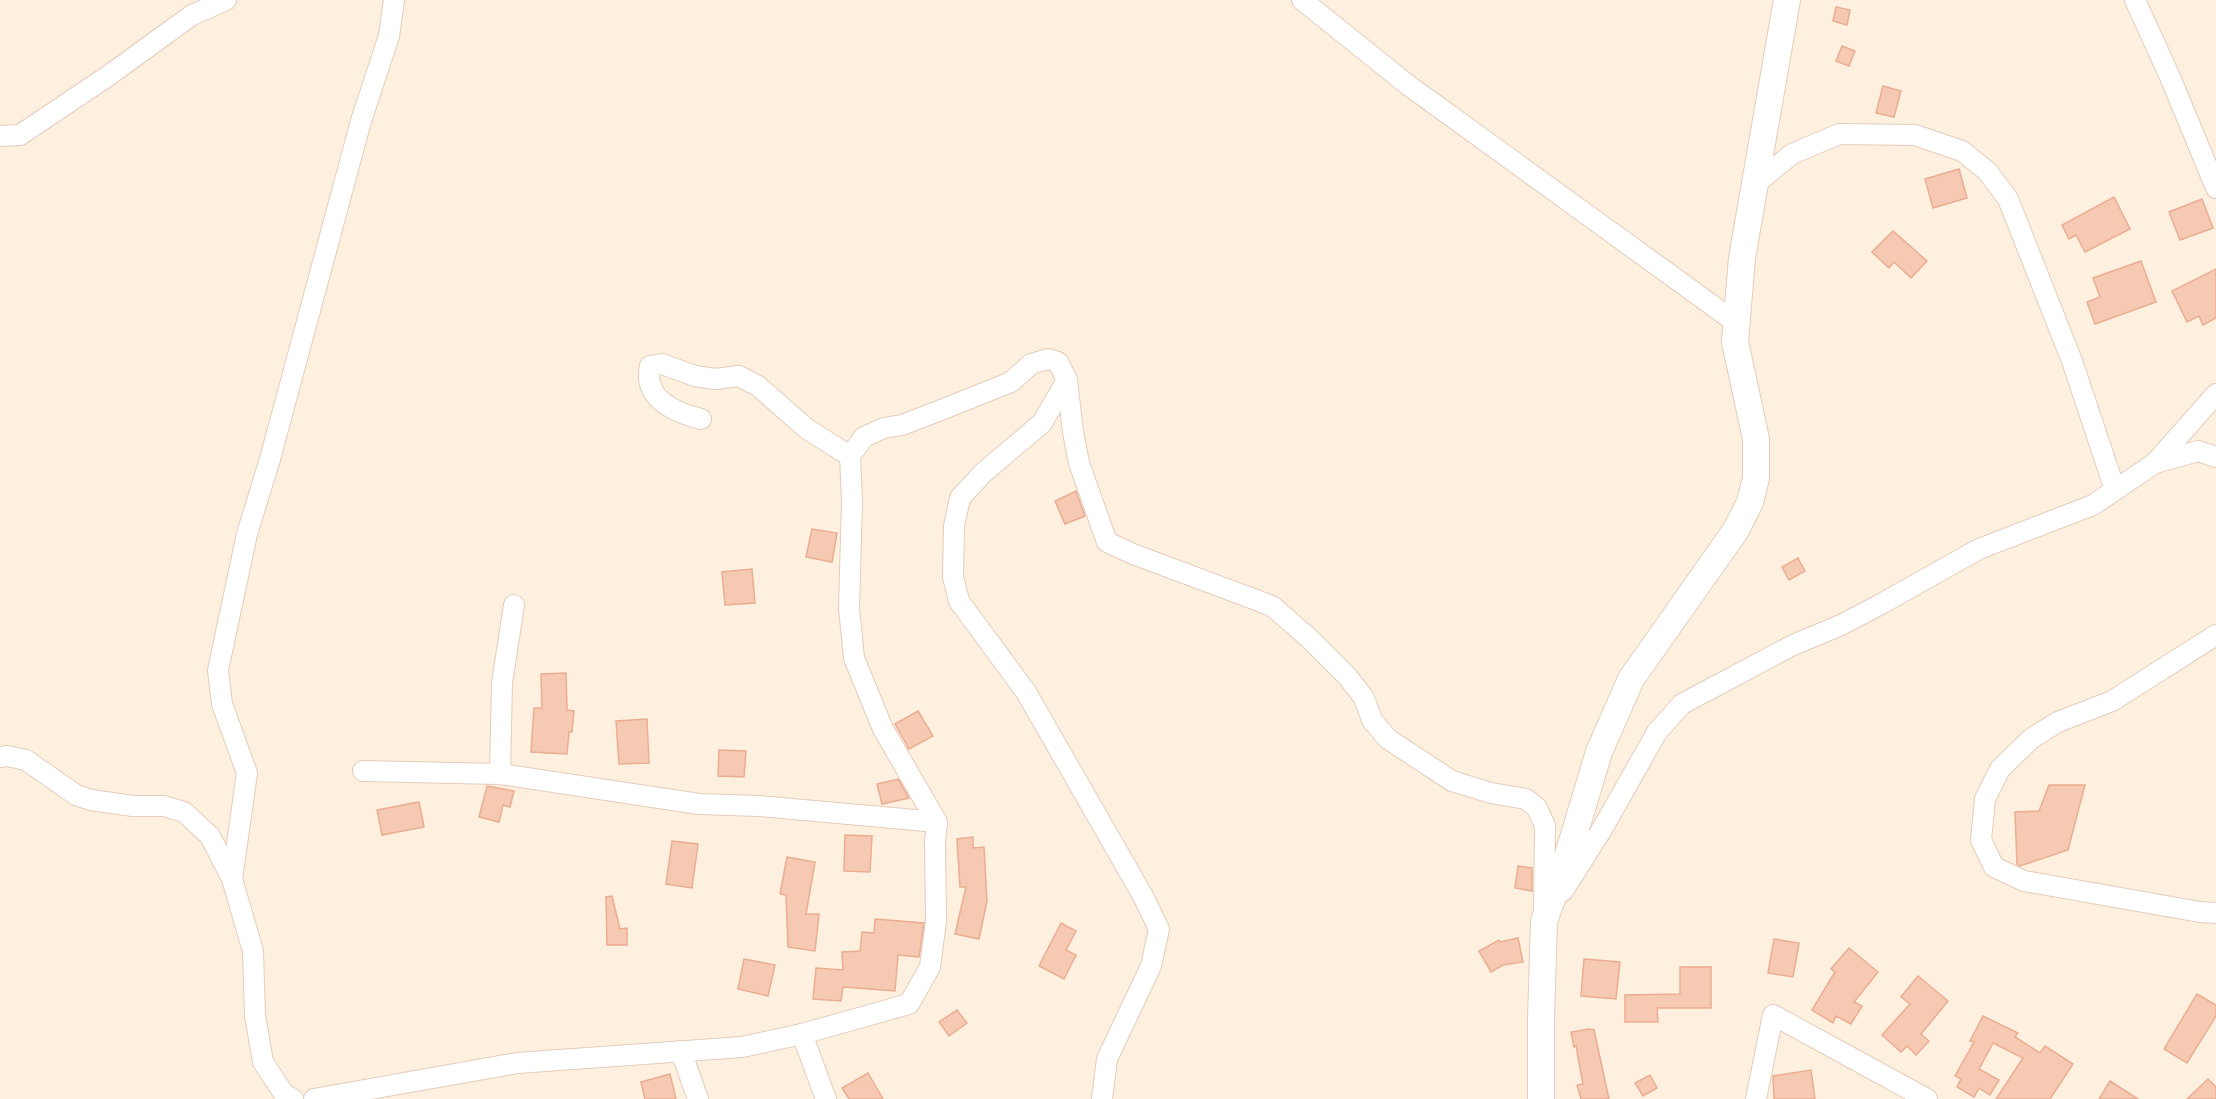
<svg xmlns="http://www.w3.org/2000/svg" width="2216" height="1099" viewBox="0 0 2216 1099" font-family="Montserrat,sans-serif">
	<rect width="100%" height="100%" fill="#fef0de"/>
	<g fill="#f6c9b3" stroke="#ebad92" stroke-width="1.5">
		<polygon points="1836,7 1850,10 1847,25 1833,21"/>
		<polygon points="1842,46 1855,51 1849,66 1836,61"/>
		<polygon points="1883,86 1901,91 1894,117 1876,113"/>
		<polygon points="1959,169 1967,198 1933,208 1925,179"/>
		<polygon points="2114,197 2130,229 2085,252 2076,235 2069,239 2062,225"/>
		<polygon points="2202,199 2213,228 2180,240 2169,212"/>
		<polygon points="1893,231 1927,261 1911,278 1894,262 1889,268 1872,252"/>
		<polygon points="2141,261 2156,302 2095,324 2087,302 2100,297 2093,278"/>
		<polygon points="2216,269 2216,318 2203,325 2199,316 2187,322 2172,291"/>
		<polygon points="1076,491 1085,516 1065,524 1055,501"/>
		<polygon points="812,529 837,533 832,562 806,557"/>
		<polygon points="1798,558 1805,571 1789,580 1782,567"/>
		<polygon points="752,569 755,603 725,605 722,572"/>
		<polygon points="566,673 567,710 574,711 572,732 569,732 567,754 531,752 534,708 542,708 541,674"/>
		<polygon points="918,711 933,736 909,749 895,724"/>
		<polygon points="647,719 649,763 619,764 616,721"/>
		<polygon points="719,750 746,751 744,777 718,776"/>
		<polygon points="898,779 909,798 882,804 877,784"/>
		<polygon points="2049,785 2085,785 2068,850 2020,866 2017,864 2015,812 2039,811"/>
		<polygon points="487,786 514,791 510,807 503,805 499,822 479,817"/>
		<polygon points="419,802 424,827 382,835 377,810"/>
		<polygon points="845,835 872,836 870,872 844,871"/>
		<polygon points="973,837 973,848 984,847 987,901 979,939 955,934 966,887 960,887 957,839"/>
		<polygon points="672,841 698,844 692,888 666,884"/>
		<polygon points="787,857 815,862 806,914 819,914 815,951 788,947 786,895 780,894"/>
		<polygon points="1518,866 1532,868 1532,891 1515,888"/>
		<polygon points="612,896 620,929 627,928 627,945 607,945 606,897"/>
		<polygon points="875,919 924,923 919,957 898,955 895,991 843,987 841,1001 813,999 816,968 843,970 842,952 860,951 862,932 874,933"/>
		<polygon points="1061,923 1076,931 1066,950 1076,955 1064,979 1039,966"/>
		<polygon points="1518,938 1523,962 1503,965 1491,972 1479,951 1499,940 1500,942"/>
		<polygon points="1774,939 1799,943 1793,977 1768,973"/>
		<polygon points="1849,948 1878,972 1854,1002 1862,1006 1851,1024 1836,1016 1833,1023 1812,1010 1835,972 1831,969"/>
		<polygon points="744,959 775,965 768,996 738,989"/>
		<polygon points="1584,959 1620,962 1616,999 1581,996"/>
		<polygon points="1680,967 1711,967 1711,1008 1657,1008 1658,1022 1625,1022 1625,995 1680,994"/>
		<polygon points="1918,976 1948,1001 1921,1034 1929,1041 1916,1055 1907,1046 1901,1052 1882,1035 1910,1004 1901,997"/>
		<polygon points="2197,994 2216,1005 2216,1016 2187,1063 2164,1049"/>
		<polygon points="957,1010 967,1023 949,1036 939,1022"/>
		<polygon points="1983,1016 2018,1033 2015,1037 2040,1053 2045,1046 2073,1064 2050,1099 1996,1099 2023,1058 1993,1043 1979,1069 1999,1080 1990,1095 1979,1088 1974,1097 1957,1087 1961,1079 1955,1076 1974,1042 1970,1041"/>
		<polygon points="1589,1029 1594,1030 1609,1099 1581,1099 1577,1085 1583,1084 1576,1046 1574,1047 1571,1032"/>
		<polygon points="1811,1070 1815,1099 1774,1099 1773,1076"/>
		<polygon points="868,1073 883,1099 849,1099 842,1088"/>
		<polygon points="670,1074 676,1099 645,1099 641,1082"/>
		<polygon points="1650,1075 1657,1088 1643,1096 1635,1083"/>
		<polygon points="2208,1079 2216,1087 2216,1099 2187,1099"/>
		<polygon points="2110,1081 2138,1099 2099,1099"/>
	</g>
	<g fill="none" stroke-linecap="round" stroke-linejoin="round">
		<defs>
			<g id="minor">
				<polyline points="1302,0 1408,85 1738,324"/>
				<polyline points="2135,0 2170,77 2216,188"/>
				<polyline points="0,136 20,135 108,76 192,15 226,0"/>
				<polyline points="1754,185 1792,154 1839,134 1915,135 1962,151 1987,171 2008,199 2072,361 2115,490"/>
				<polyline points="1067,380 1042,423 983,473 960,498 954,526 953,577 959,601 1026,692 1143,896 1159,929 1151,966 1107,1059 1102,1099"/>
				<path d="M 701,419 C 674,412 643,399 650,366 L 662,364 L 695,376 L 715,379 L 739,376 L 758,386 L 807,429 L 850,456"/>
				<polyline points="2155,463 2198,451 2216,457"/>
				<polyline points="2216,635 2112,701 2058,722 2032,738 2000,769 1985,799 1981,840 1994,867 2024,881 2200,912 2216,913"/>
				<polyline points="0,757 7,756 26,760 76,795 91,800 133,806 164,806 184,812 210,836 232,879 253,951 255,1015 263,1062 284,1094 293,1099"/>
				<polyline points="363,771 500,774 699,804 759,806 937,822"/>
				<polyline points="500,774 502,683 514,605"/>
				<polyline points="232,879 247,773 222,704 218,670 247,534 270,459 361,121 389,36 394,0"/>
				<polyline points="1563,891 1601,831 1657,732 1682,704 1793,645 1841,625 1881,604 1979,549 2093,505 2155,463 2216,394"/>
				<polyline points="802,1034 826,1099"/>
				<polyline points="681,1051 698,1099"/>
				<polyline points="314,1099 517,1063 742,1047 802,1034 909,1004 930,967 936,921 935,842 937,822 883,729 854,658 849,608 852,502 850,456 864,437 884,428 902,425 941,410 1011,382 1031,364 1048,359 1058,362 1067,380 1073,432 1079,463 1107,542 1133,554 1272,606 1310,639 1347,676 1364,698 1372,720 1388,739 1452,781 1491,793 1526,799 1537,808 1545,826 1544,908"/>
				<polyline points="1756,1099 1773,1015 1927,1099"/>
			</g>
			<polyline id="tertiary" points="1541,1099 1541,1020 1544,921 1568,855 1599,752 1631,679 1736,530 1750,502 1756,478 1756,439 1735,342 1742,258 1787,0"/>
		</defs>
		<use href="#minor" stroke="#e5ccbc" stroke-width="22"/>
		<use href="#tertiary" stroke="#e5ccbc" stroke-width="28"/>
		<use href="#minor" stroke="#fff" stroke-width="20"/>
		<use href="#tertiary" stroke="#fff" stroke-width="26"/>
	</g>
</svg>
